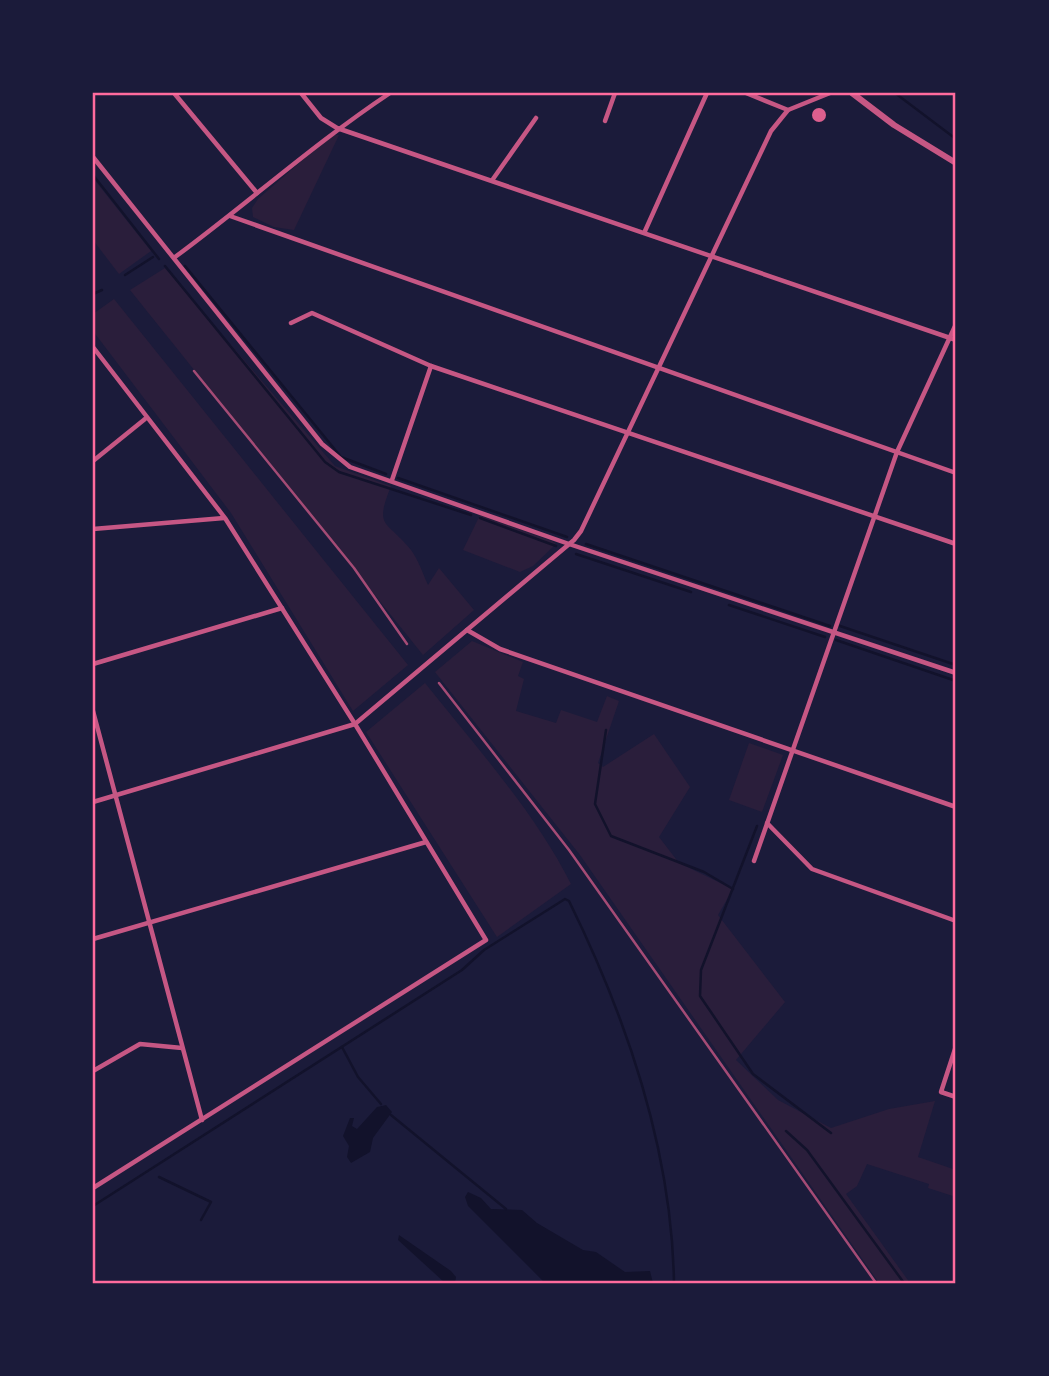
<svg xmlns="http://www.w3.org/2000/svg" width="1049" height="1376" viewBox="0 0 1049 1376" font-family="Inter,sans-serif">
	<rect width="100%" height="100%" fill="#1b1b3a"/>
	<g fill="#2a1e3b">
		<polygon points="331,135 339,135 294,230 274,227 253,217 252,208 258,199"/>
		<polygon points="93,178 151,251 119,274 93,240"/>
		<path d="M 165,268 L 335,466 L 391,486 C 374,529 386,519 411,550 C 418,559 423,574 428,585 L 439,568 L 474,610 L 423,655 L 130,290 Z"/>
		<polygon points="114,299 408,665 353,711 231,513 93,331 93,314"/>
		<polygon points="480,515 552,541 556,544 533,566 520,572 463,550"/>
		<polygon points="472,641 523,662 518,676 524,679 516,711 556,723 561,710 597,722 607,696 619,701 598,763 603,767 654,734 690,787 659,837 679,863 733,889 718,915 785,1002 736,1060 778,1100 831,1128 889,1109 935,1101 918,1157 956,1170 956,1197 928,1188 929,1184 867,1164 857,1186 846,1194 910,1283 879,1283 580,855 435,672"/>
		<path d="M 425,683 C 476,747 534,811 571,884 L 497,937 L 366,732 Z"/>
		<polygon points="749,743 783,755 762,812 729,800"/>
	</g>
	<g fill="#12122b">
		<polygon points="386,1105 392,1112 373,1138 370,1152 351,1163 347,1157 349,1146 343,1136 350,1118 354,1118 352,1126 357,1129 377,1107"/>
		<polygon points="468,1192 481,1198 491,1209 522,1210 537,1223 583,1250 596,1252 625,1272 650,1271 653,1283 545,1283 468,1206 465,1197"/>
		<polygon points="399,1235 451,1271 456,1277 455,1283 445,1283 398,1240"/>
	</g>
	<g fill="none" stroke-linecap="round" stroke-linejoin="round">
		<g stroke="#12122b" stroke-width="2.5">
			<polyline points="895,93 956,139"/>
			<polyline points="93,175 159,259"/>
			<polyline points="165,266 325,462 339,472 471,515"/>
			<polyline points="185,266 341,457 386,474"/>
			<polyline points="125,275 153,257"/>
			<polyline points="93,294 102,290"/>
			<polyline points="398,478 567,537"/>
			<polyline points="480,518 556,546"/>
			<polyline points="586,544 830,626"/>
			<polyline points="576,554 691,592"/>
			<polyline points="729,605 825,637"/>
			<polyline points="840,626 956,665"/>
			<polyline points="836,640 956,681"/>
			<polyline points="606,730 595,804 611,836 704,872 733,889"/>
			<polyline points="757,826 701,970 700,996 753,1074 831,1133"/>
			<polyline points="342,1047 358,1077 381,1104"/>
			<polyline points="391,1115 506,1209"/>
			<polyline points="786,1131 807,1150 904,1283"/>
			<polyline points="159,1177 211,1202 201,1220"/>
			<path d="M 93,1206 L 462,970 L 484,950 L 565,899 L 569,901 C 627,1019 672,1150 674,1283"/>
		</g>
	</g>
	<circle fill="#dd5f8e" cx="819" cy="115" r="7"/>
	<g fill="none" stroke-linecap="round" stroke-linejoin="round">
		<g stroke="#c65784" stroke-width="4.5">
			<polyline points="174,93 257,193"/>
			<polyline points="301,93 321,118 337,128 956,340"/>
			<polyline points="746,93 788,110"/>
			<polyline points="605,121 615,93"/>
			<polyline points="93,157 322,444 350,467 569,544 956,673"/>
			<polyline points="493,179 536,118"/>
			<polyline points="230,216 956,473"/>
			<polyline points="645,231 707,93"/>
			<path d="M 175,257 C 248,203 315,143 390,93"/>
			<polyline points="291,323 312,313 431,366 956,544"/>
			<polyline points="93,347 225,518 355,724 486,940 93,1188"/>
			<polyline points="93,461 145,419"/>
			<polyline points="392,480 431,366"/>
			<polyline points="93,529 224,518"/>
			<polyline points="467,630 500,649 956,807"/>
			<polyline points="93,664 282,608"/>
			<polyline points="93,711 202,1120"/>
			<polyline points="93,802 355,724 574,540 581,531 771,131 788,110 830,93"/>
			<polyline points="767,823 812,869 956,921"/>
			<polyline points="754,861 897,452 956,324"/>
			<polyline points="93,939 426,842"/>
			<polyline points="956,1046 941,1092 956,1097"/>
			<polyline points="93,1071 140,1044 182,1048"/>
		</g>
		<polyline stroke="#c65784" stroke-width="6" points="852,93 894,125 956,163"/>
		<g stroke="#a44b75" stroke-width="2.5">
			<polyline points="194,371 354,568 407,644"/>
			<polyline points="439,683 569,850 876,1283"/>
		</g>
	</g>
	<rect width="1049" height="1376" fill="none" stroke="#1b1b3a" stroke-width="189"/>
	<rect x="94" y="94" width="860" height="1188" fill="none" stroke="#ff6b9d" stroke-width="2.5"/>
</svg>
